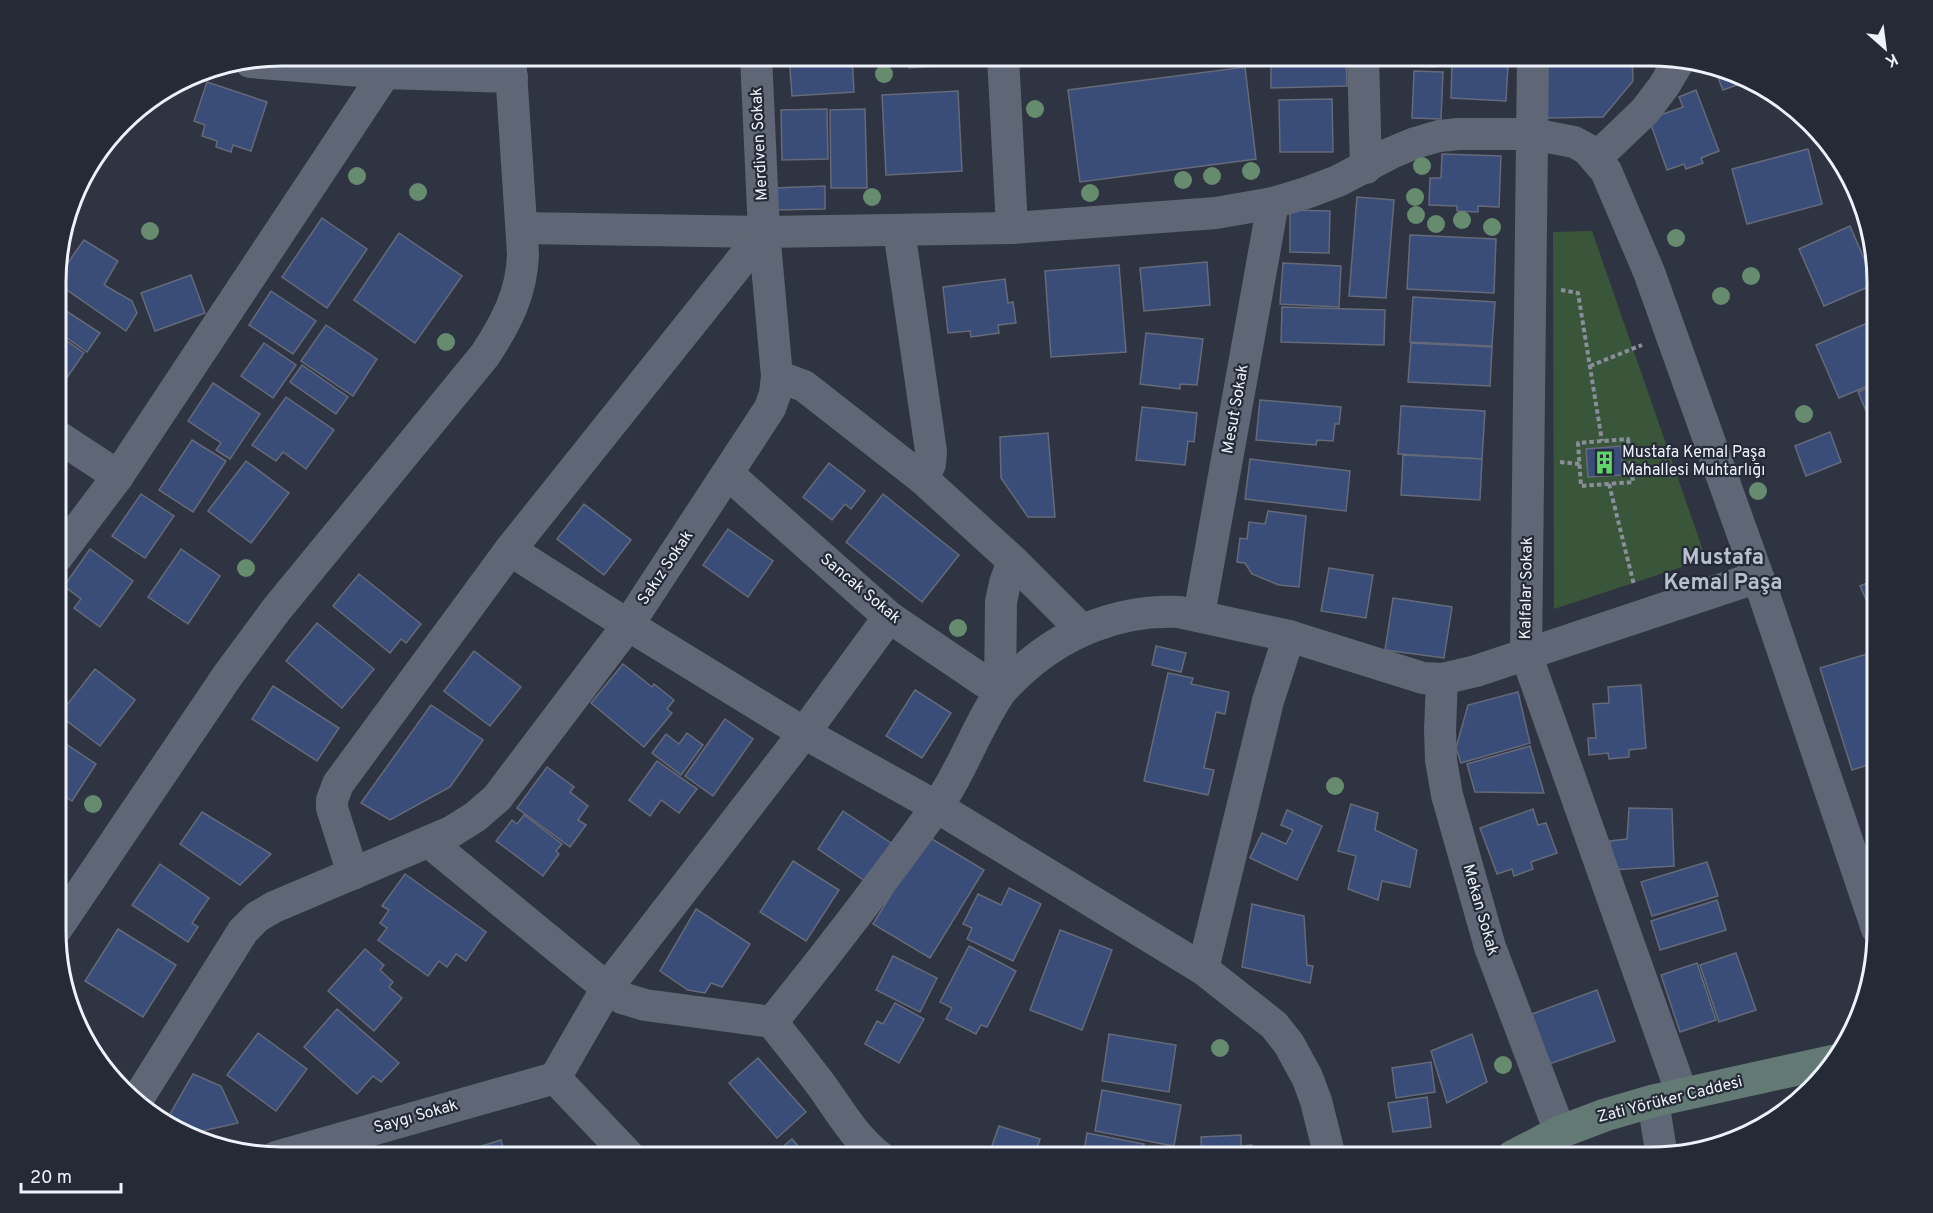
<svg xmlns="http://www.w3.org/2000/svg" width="1933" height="1213" viewBox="0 0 1933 1213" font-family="Overpass,sans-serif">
	<rect width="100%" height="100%" fill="#2e3441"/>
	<polygon fill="#39563a" points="1592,231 1706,559 1554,609 1553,232"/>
	<g fill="#3a4c78" stroke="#646a79" stroke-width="1.5">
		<polygon points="789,56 852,56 854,92 792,96"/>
		<polygon points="875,56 959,56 959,58 934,60 935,66 909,68 909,62 876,64"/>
		<polygon points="1271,56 1346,56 1347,86 1271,88"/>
		<polygon points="1381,56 1434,56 1434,67 1380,65"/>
		<polygon points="1444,56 1507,56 1506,61 1444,58"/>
		<polygon points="1546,56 1632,56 1633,81 1603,117 1547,118"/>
		<polygon points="1452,62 1508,65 1506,101 1451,98"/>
		<polygon points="1713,65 1748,81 1723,90"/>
		<polygon points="1245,67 1256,159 1080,182 1068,90"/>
		<polygon points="1414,71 1443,72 1441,119 1412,118"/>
		<polygon points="207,82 267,102 251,151 233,145 231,152 216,147 217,141 202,136 205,125 194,121"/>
		<polygon points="1696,90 1719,151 1701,158 1703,163 1686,169 1684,164 1667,170 1649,119 1683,107 1679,97"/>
		<polygon points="958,91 962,171 886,175 882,95"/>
		<polygon points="1332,99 1333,152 1280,152 1279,100"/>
		<polygon points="827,109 828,159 782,160 781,110"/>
		<polygon points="865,109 867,188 831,188 830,110"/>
		<polygon points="1808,149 1822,204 1747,224 1732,169"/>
		<polygon points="1442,154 1501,156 1499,207 1478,206 1478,212 1457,211 1457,206 1429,205 1430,178 1441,178"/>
		<polygon points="825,186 825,209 775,210 774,188"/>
		<polygon points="1357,197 1394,200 1386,298 1349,296"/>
		<polygon points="1290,210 1330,211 1329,253 1290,252"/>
		<polygon points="322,218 367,249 327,308 282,277"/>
		<polygon points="1850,226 1875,284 1824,306 1799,249"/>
		<polygon points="399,233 462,276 415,343 354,300"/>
		<polygon points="1410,235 1496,239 1494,293 1407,289"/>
		<polygon points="84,240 118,261 104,285 132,301 137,313 126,331 57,283 57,278"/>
		<polygon points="1207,262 1210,305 1144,311 1140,268"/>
		<polygon points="1283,263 1341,266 1339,307 1280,304"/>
		<polygon points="1119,265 1126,352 1051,357 1045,271"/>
		<polygon points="191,275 205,313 155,331 141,293"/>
		<polygon points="1005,279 1008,303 1013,302 1016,323 998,325 999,333 971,337 970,331 948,333 943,287"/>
		<polygon points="271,291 316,321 293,354 249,325"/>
		<polygon points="1413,297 1495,302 1492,346 1410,342"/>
		<polygon points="57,305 100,333 87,352 57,331"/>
		<polygon points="1282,307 1385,310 1384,345 1281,342"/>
		<polygon points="1877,319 1877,382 1839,398 1816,345"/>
		<polygon points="326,325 377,359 353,396 301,361"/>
		<polygon points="1146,333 1203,339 1197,385 1180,384 1180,389 1140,384"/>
		<polygon points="57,334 84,353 57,392"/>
		<polygon points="264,343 296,365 273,398 241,376"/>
		<polygon points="1411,343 1492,347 1490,386 1408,382"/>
		<polygon points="302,365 348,397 336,414 290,382"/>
		<polygon points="213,383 260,414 230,459 216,450 221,443 188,421"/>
		<polygon points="1877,384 1877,431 1875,432 1858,392"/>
		<polygon points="286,397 334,430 306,469 283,452 276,461 252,445"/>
		<polygon points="1260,400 1341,407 1339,424 1335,424 1333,441 1317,440 1316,445 1256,440"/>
		<polygon points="1401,406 1485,411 1482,459 1398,454"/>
		<polygon points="1142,407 1197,413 1194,442 1188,441 1185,465 1136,460"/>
		<polygon points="1830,432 1841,462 1806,476 1795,446"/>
		<polygon points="1048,433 1055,517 1028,517 1001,478 1000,437"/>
		<polygon points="192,440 226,461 193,512 159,490"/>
		<polygon points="1621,446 1623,475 1588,477 1586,449"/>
		<polygon points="1403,455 1482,459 1480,500 1401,495"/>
		<polygon points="1250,459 1350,471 1346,511 1245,499"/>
		<polygon points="246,461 289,493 251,543 208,511"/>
		<polygon points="829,463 865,491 851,509 845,504 832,520 803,497"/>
		<polygon points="141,494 174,516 145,558 112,536"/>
		<polygon points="883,494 959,555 922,602 846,542"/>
		<polygon points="584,504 631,540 604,575 557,539"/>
		<polygon points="1268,511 1306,516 1299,587 1279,585 1252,574 1245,563 1237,562 1240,538 1247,539 1249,522 1265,524"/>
		<polygon points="728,529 773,561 748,597 703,565"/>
		<polygon points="90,549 133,581 100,627 74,608 81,599 64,586"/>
		<polygon points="181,549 220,576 188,624 148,597"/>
		<polygon points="1329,568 1373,575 1366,618 1321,611"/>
		<polygon points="359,574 421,624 406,643 401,639 390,653 333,606"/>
		<polygon points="1877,579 1877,624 1860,586"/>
		<polygon points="1393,598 1452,607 1444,658 1385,650"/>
		<polygon points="317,623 374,669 342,708 286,661"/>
		<polygon points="1156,646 1186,653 1181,672 1152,665"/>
		<polygon points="474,651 521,687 490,726 444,691"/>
		<polygon points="1877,651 1877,762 1852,770 1820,668"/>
		<polygon points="623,664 652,687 654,684 674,700 667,709 672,713 644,747 591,703"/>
		<polygon points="95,669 135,700 100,746 59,715"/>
		<polygon points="1168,673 1193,678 1191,684 1229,692 1225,714 1216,712 1204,768 1214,770 1208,795 1144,781"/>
		<polygon points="1641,685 1646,748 1629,750 1629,757 1609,759 1608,753 1589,755 1588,738 1596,738 1593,704 1609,703 1608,687"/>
		<polygon points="273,686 339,728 317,761 252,719"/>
		<polygon points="915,690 951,713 922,758 886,736"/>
		<polygon points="1518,692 1530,743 1461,763 1456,748 1468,705"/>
		<polygon points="431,705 483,740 450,787 390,820 361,803"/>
		<polygon points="725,719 753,739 713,796 685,776"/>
		<polygon points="687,733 703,745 681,775 652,753 666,734 679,744"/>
		<polygon points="57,738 96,764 72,801 57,791"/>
		<polygon points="1530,746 1544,793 1475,792 1467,764"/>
		<polygon points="657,761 697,789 679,813 661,800 650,816 629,800"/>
		<polygon points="547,767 574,787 570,792 588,806 578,820 586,825 570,847 517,808"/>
		<polygon points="1351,804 1378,813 1375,830 1417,850 1410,887 1382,881 1378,900 1348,889 1356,856 1338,851"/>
		<polygon points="1629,808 1672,809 1674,866 1611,870 1610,841 1627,839"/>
		<polygon points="1533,809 1538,825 1546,823 1557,853 1531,862 1533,869 1514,876 1512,869 1497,874 1480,828"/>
		<polygon points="1287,810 1322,826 1297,880 1250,858 1262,833 1286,844 1293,830 1281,825"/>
		<polygon points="843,811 894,845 868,883 818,849"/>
		<polygon points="202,812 271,854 240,885 180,844"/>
		<polygon points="524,815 562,844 556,851 559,854 543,876 496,841 512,820 517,824"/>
		<polygon points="927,836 984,870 930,958 873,924"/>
		<polygon points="793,861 839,890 806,941 760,912"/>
		<polygon points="1707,862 1718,896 1652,916 1641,882"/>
		<polygon points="160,864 209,898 192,923 198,927 188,942 132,905"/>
		<polygon points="405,874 486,932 466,961 456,954 447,967 439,961 428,976 378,940 387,928 380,923 389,910 382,906"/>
		<polygon points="1009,888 1041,904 1013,961 967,939 972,928 963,924 978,894 1001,905"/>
		<polygon points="1717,900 1726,930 1660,950 1651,921"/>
		<polygon points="1252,904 1304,916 1307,965 1313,966 1310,983 1242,967"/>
		<polygon points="696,909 750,944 722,987 711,983 705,993 688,990 660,971"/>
		<polygon points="118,929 176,965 143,1017 85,981"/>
		<polygon points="1060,930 1112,950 1082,1030 1030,1010"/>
		<polygon points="969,946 1016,971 987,1027 981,1025 976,1034 946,1019 952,1008 940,1002"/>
		<polygon points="365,949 384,965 380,970 393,982 389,987 402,998 374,1031 328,991"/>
		<polygon points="1736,953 1756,1010 1719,1022 1700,965"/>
		<polygon points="893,956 937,978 920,1012 876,990"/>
		<polygon points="1697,963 1716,1020 1680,1032 1661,975"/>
		<polygon points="1597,990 1615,1041 1549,1064 1532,1014"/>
		<polygon points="895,1003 924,1019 899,1063 865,1044 877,1021 883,1024"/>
		<polygon points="337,1009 399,1063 381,1082 373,1076 357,1094 304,1047"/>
		<polygon points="258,1033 307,1069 276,1111 227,1075"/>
		<polygon points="1109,1034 1176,1045 1169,1092 1102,1081"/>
		<polygon points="1472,1034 1487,1082 1447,1103 1431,1051"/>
		<polygon points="758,1058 806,1112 777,1138 729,1083"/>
		<polygon points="1431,1062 1435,1092 1396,1098 1392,1068"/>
		<polygon points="193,1074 221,1086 238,1123 189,1134 165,1123"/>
		<polygon points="1102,1090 1181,1105 1174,1146 1095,1131"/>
		<polygon points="1427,1097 1431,1127 1393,1132 1388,1103"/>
		<polygon points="999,1126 1040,1139 1034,1157 988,1157"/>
		<polygon points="1087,1133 1144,1144 1141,1157 1083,1157"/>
		<polygon points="1241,1135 1241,1146 1252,1145 1253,1157 1202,1157 1201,1137"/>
		<polygon points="792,1139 805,1154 801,1157 771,1157"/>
		<polygon points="501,1140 506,1157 457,1157 456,1154"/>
		<polygon points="1722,1140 1674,1154 1673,1149"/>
	</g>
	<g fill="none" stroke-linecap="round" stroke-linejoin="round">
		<g stroke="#898e99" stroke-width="4" stroke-dasharray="4.5 3" stroke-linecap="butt">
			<polyline points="1561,290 1578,293 1602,441"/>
			<polyline points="1590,366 1642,345"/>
			<polygon points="1628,439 1633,482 1581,486 1578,443"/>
			<polyline points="1560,462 1580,464"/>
			<polyline points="1609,484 1634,585"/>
		</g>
		<g stroke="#5f6675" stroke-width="32">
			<polyline points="1003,56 1012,228"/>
			<polyline points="1363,56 1366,168"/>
			<polyline points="1533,56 1526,654 1682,1094"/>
			<polyline points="250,62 385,73 512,77"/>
			<polyline points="1596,158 1645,111 1664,86 1680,59"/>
			<polyline points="522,228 764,232 1012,228 1216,213 1273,203 1306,193 1338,181 1391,153 1415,143 1439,136 1458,134 1532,134 1574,142 1587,149 1606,171 1649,272 1758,577 1877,929"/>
			<polyline points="899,230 931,451 930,464 923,479"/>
			<polyline points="777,376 804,386 923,479 1013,561 1082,630"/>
			<polyline points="57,436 118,476"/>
			<polyline points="728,474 889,617 1000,692"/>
			<polyline points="510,550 628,625 804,733 937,807 1203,969 1274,1025 1289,1044 1307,1077 1316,1101 1330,1157"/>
			<polyline points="57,557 118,476 385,73"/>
			<polyline points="1199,615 1273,203"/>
			<polyline points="1442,679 1440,731 1441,760 1447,795 1490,947 1560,1132"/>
			<polyline points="1000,692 1001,602 1005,583 1013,561"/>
			<path d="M 429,842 L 607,988 L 622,998 L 645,1005 L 772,1022 C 828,953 883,881 935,809 C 961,774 975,730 999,694 C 1004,687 1012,680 1018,674 C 1061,633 1119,609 1179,612 L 1289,636 L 1423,678 L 1442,679 L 1476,671 L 1758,577"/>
			<polyline points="353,874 332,808 332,800 338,784 510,550 764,232"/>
			<path d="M 57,928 L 228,675 L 276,610 L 485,355 C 506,323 522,293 523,254 L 510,56"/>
			<polyline points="1203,969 1268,701 1289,636"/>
			<path d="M 772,1022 C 789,1044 807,1066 824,1089 C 841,1113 856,1139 880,1157"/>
			<polyline points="555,1078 607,988 804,733 889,617"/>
			<polyline points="555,1078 630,1157"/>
			<polyline points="137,1100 243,931 257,917 274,907 451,832 475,817 497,798 628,625 770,408 775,394 777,376 764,232 756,56"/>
			<polyline points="1653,1101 1662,1157"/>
			<polyline points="276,1157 555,1078"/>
		</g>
		<polyline stroke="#637973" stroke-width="33" points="1512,1157 1560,1132 1605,1115 1653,1101 1834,1061"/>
	</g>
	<g fill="#668b6f">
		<circle cx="884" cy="74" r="9"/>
		<circle cx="1035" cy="109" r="9"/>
		<circle cx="1422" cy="166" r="9"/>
		<circle cx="1251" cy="171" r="9"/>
		<circle cx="357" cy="176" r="9"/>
		<circle cx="1212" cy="176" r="9"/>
		<circle cx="1183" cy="180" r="9"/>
		<circle cx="418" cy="192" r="9"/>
		<circle cx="1090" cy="193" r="9"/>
		<circle cx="872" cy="197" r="9"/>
		<circle cx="1415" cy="197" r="9"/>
		<circle cx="1416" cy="215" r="9"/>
		<circle cx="1462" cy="220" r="9"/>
		<circle cx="1436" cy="224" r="9"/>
		<circle cx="1492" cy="227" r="9"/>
		<circle cx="150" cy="231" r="9"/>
		<circle cx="1676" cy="238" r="9"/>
		<circle cx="1751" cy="276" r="9"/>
		<circle cx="1721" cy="296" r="9"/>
		<circle cx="446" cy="342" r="9"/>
		<circle cx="1804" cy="414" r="9"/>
		<circle cx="1758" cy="491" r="9"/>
		<circle cx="246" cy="568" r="9"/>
		<circle cx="958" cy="628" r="9"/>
		<circle cx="1335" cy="786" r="9"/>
		<circle cx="93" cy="804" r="9"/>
		<circle cx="1220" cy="1048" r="9"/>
		<circle cx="1503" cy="1065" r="9"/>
	</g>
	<defs>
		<symbol id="building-bare" viewBox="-9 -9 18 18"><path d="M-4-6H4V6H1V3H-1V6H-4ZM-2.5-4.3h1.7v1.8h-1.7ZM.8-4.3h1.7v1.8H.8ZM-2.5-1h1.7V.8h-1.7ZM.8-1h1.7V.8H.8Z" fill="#60d56a" stroke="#252a37" stroke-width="2.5" paint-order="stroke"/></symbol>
	</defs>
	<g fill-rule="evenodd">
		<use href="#building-bare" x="1588" y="446" width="33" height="33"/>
	</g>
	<g text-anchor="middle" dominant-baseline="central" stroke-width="4.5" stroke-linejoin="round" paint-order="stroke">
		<g font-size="16" fill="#eef2fb" stroke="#252a37">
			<text transform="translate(760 144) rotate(-93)">Merdiven Sokak</text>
			<text transform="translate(1236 409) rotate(-80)">Mesut Sokak</text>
			<text transform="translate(666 568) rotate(-56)">Sakız Sokak</text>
			<text transform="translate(1527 588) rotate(-89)">Kalfalar Sokak</text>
			<text transform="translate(860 589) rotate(40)">Sancak Sokak</text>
			<text transform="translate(1480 910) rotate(74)">Mekan Sokak</text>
			<text transform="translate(1670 1100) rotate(-14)">Zati Yörüker Caddesi</text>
			<text transform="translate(416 1117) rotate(-16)">Saygı Sokak</text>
		</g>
		<g font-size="16" fill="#eef2fb" stroke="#252a37" text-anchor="start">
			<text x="1622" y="453">Mustafa Kemal Paşa<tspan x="1622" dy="18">Mahallesi Muhtarlığı</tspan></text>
		</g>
		<g font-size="22" font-weight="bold" fill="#b8bfd0" stroke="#252a37">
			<text x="1723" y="558">Mustafa<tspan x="1723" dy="25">Kemal Paşa</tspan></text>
		</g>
	</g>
	<path d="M0 0H1933V1213H0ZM282 66H1651A216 216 0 0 1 1867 282V931A216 216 0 0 1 1651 1147H282A216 216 0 0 1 66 931V282A216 216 0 0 1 282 66Z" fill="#252a37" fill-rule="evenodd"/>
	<path fill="none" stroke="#eef2fb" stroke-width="3" d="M282 66H1651A216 216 0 0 1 1867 282V931A216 216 0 0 1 1651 1147H282A216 216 0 0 1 66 931V282A216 216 0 0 1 282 66Z"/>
	<g transform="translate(1885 48) rotate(152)" stroke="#252a37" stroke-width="4.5" paint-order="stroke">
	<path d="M0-4.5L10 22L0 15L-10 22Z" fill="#eef2fb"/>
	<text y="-9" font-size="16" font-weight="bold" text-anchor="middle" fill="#eef2fb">K</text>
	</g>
	<path d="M21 1183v9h100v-9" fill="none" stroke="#eef2fb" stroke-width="3"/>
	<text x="30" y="1183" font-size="18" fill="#eef2fb" stroke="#252a37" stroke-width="4.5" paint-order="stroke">20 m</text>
</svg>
